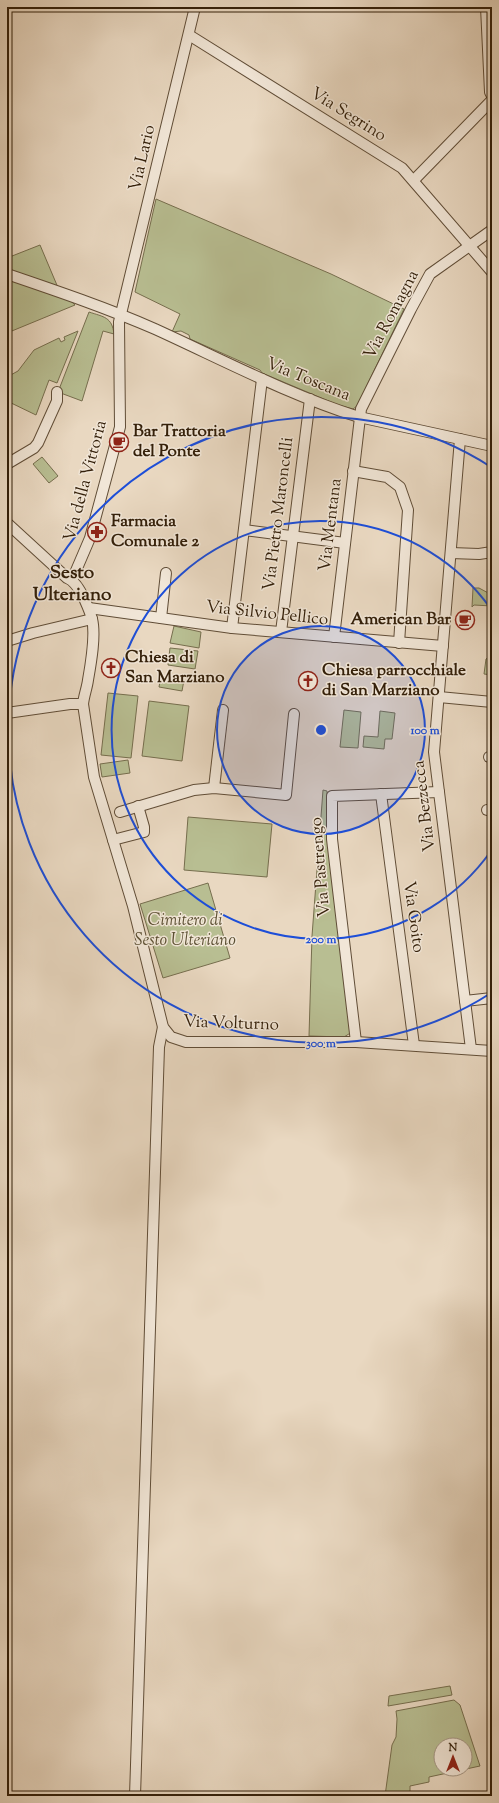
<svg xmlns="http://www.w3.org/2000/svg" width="499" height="1803" viewBox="0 0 499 1803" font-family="'Sorts Mill Goudy',serif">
	<rect width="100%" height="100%" fill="#e9d8c1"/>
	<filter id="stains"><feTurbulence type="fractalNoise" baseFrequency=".005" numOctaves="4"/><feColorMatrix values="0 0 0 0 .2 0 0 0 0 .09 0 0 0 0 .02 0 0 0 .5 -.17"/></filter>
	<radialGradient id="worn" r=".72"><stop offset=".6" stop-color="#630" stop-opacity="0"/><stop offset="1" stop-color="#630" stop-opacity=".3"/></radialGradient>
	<g fill="#b8be92" stroke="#766e4e" fill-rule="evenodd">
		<polygon points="156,199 331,274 404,309 357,406 353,409 338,405 262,373 260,370 190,339 189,335 181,331 172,332 180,314 135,292"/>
		<polygon points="40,245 59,290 75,305 7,333 7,258"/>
		<path d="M 89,312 C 104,317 112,317 114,334 L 103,331 L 82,401 L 58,392 Z"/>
		<polygon points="78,331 57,383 49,380 36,415 7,401 7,377 18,371 34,350 59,338 61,342 65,340 64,337"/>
		<polygon points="42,457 58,476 49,483 33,464"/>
		<polygon points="473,588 479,588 492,595 492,606 474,605 472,607"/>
		<polygon points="174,626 201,632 199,648 170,643"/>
		<polygon points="170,648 198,651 195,669 168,665"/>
		<polygon points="492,655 492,675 484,674 486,659"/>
		<polygon points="161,676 184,680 182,691 159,687"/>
		<polygon points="108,693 138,696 131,758 101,755"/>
		<polygon points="149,701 189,706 182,761 142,756"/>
		<polygon points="344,710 361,712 358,748 340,747"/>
		<polygon points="380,711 395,713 392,739 385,739 384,749 363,747 364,736 378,737"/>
		<polygon points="128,760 130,773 102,777 100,764"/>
		<polygon points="323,790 327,791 327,837 352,1032 344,1037 309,1036 312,936"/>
		<polygon points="188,817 272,824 267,877 184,870"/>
		<polygon points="208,883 230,958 163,978 140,904"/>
		<polygon points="450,1686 452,1695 388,1706 389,1696"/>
		<path d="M 454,1700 L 460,1705 L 480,1766 L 429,1777 L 429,1782 L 410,1786 L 410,1792 L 385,1796 L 392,1745 L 396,1737 L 397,1719 L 396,1711 ZM 441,1745 L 465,1745 L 465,1769 L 441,1769 Z"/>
	</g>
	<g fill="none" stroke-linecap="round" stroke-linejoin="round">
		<defs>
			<g id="minor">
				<polyline points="486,7 490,92 492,96"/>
				<polyline points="189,35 402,168 492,272"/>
				<polyline points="414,180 492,100"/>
				<path d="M 7,274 C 57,291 107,308 155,329 C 223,360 289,395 359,417 L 492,446"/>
				<polyline points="460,439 434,752 471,1049"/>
				<polyline points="7,464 34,448 38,443 57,401 57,392"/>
				<polyline points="353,471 387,477 400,487 408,510 399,643"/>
				<path d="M 7,523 L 67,578 C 75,581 79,589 83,596 C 86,603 90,611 92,619 C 96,635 91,663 88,680 C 87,688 84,695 83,704 L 94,777 L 133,906 L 163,1027 L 171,1037 L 186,1042 L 356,1042 L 492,1051"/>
				<polyline points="244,530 345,543"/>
				<polyline points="451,553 479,554 492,552"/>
				<polyline points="72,580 90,538 120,427 119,322 195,7"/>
				<polyline points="89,608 232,628 443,646"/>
				<polyline points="161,618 166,573"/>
				<polyline points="232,628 262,379"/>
				<polyline points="281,632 310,399"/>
				<polyline points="334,637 361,409 411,309 430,274 492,230"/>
				<polyline points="7,641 33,633 92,619"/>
				<polyline points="439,697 492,702"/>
				<polyline points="7,713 70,704 83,704"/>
				<polyline points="489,757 492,757"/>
				<polyline points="214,788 223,710"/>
				<polyline points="381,794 414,1045"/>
				<polyline points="487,810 492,810"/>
				<polyline points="120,812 194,790 214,788 286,795 294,714"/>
				<polyline points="113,840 144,832 144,827 138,806"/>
				<polyline points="465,1001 492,998"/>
				<polyline points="356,1042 332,839 332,796 439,792"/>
				<polyline points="135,1796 159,1047 163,1027"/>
			</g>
		</defs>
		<use href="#minor" stroke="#604d37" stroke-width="12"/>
		<use href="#minor" stroke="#f1e6d7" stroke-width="10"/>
	</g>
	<circle cx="321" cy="730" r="104" fill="#1d4ed8" fill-opacity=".12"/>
	<g fill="none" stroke="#1d4ed8" stroke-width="2">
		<circle cx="321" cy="730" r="104"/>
		<path d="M491 851A209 209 0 1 1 491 609"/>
		<path d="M491 993A313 313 0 1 1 491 467"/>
	</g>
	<defs>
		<symbol id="cafe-ring" viewBox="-11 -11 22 22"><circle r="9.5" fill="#f1e6d7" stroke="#8f2418" stroke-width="1.5"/><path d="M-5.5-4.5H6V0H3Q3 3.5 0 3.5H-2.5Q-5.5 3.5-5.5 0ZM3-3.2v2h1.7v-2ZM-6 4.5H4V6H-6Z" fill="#8f2418"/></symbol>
		<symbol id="pharmacy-ring" viewBox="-11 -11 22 22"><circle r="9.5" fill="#f1e6d7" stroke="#8f2418" stroke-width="1.5"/><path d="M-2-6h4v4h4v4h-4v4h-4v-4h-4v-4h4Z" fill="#8f2418"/></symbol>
		<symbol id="church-ring" viewBox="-11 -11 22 22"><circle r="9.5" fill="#f1e6d7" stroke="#8f2418" stroke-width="1.5"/><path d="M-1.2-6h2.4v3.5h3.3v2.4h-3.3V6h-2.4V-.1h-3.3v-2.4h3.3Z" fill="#8f2418"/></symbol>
	</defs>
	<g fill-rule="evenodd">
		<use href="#cafe-ring" x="108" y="431" width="22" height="22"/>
		<use href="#pharmacy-ring" x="86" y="521" width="22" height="22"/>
		<use href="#cafe-ring" x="454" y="609" width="22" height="22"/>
		<use href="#church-ring" x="100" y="657" width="22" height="22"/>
		<use href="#church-ring" x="297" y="670" width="22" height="22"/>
	</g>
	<g text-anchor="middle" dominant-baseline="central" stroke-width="3" stroke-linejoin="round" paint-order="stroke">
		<g font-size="17" fill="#331f09" stroke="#f1e6d7">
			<text transform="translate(348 115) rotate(32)">Via Segrino</text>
			<text transform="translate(143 158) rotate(-77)">Via Lario</text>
			<text transform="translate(392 315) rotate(-62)">Via Romagna</text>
			<text transform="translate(308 380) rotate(22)">Via Toscana</text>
			<text transform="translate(86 481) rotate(-75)">Via della Vittoria</text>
			<text transform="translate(279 514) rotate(-83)">Via Pietro Maroncelli</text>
			<text transform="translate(331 525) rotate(-83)">Via Mentana</text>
			<text transform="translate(267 614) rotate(6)">Via Silvio Pellico</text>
			<text transform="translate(425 806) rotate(-97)">Via Bezzecca</text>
			<text transform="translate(321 867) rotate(-95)">Via Pastrengo</text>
			<text transform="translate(413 917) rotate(82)">Via Goito</text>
			<text transform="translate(231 1024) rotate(2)">Via Volturno</text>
		</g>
		<g font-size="17" font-weight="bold" fill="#331f09" stroke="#f1e6d7" text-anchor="start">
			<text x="133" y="432">Bar Trattoria<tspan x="133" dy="20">del Ponte</tspan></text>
			<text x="111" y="522">Farmacia<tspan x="111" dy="20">Comunale 2</tspan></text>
			<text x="451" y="620" text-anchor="end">American Bar</text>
			<text x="125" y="658">Chiesa di<tspan x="125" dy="20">San Marziano</tspan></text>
			<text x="322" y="671">Chiesa parrocchiale<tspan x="322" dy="20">di San Marziano</tspan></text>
		</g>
		<g font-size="17" font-style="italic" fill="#5b4f32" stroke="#f1e6d7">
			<text x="185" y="921">Cimitero di<tspan x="185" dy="20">Sesto Ulteriano</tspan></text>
		</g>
		<g font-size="19" font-weight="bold" fill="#331f09" stroke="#f1e6d7">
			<text x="72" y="573">Sesto<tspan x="72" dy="22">Ulteriano</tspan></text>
		</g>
	</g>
	<circle cx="321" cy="730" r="6" fill="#1d4ed8" stroke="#f1e6d7" stroke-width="2"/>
	<g font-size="12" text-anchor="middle" font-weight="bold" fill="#1d4ed8" stroke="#f1e6d7" stroke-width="3" stroke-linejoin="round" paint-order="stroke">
		<text x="425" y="734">100 m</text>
		<text x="321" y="943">200 m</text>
		<text x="321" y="1047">300 m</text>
	</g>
	<rect width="499" height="1803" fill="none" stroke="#e9d8c1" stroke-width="24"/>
	<rect x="8" y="8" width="483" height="1787" fill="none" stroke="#331f09" stroke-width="2"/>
	<rect x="12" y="12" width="475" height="1779" fill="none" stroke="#331f09"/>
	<g transform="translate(453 1757)"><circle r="19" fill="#f1e6d7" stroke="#a59685"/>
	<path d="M0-3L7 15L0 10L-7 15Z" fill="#8f2418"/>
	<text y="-6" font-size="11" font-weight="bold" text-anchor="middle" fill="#331f09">N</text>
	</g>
	<rect width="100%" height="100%" filter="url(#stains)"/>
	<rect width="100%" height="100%" fill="url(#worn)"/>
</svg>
